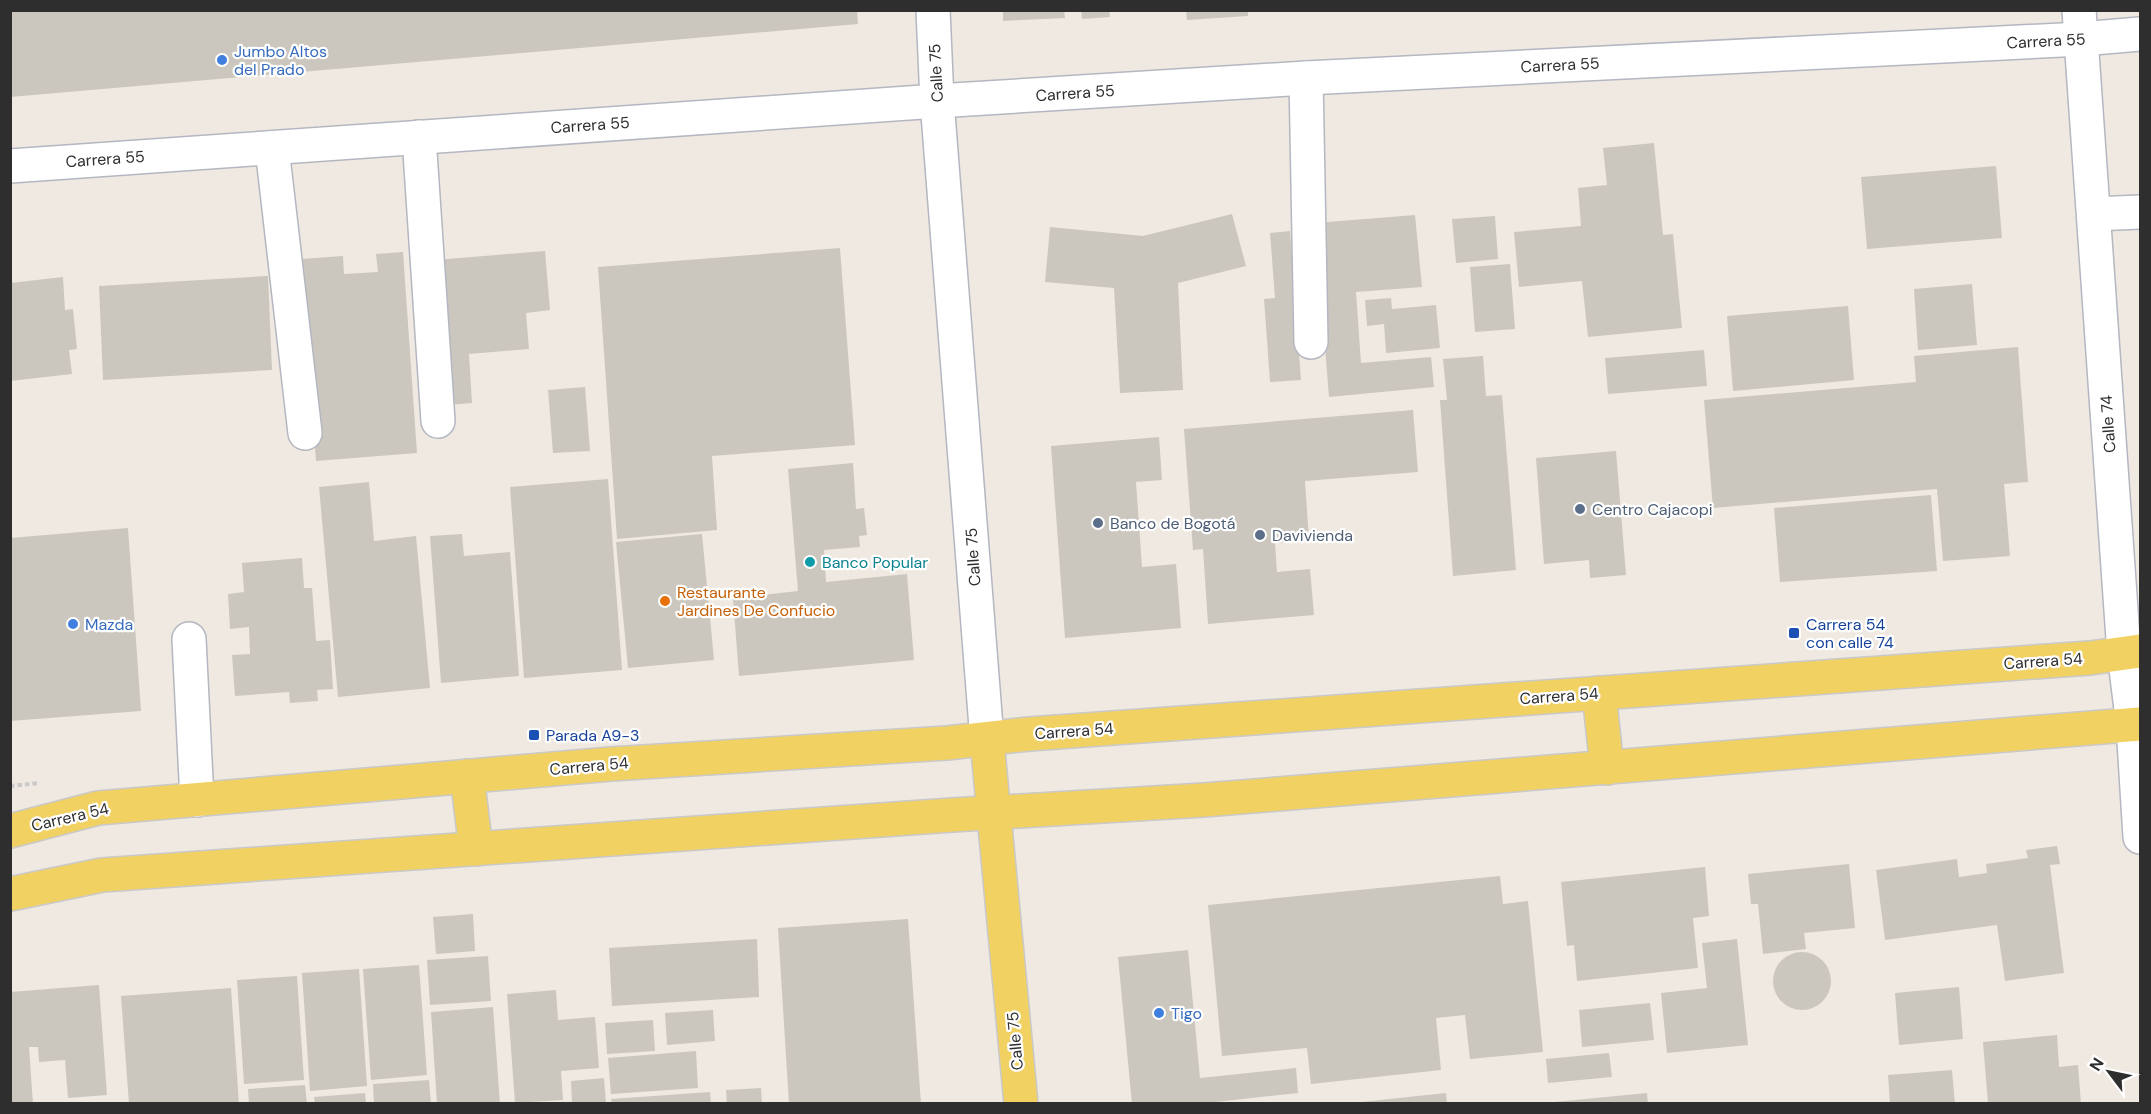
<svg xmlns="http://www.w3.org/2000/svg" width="2151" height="1114" viewBox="0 0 2151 1114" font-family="'DM Sans',sans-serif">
	<rect width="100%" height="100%" fill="#efe9e1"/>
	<g fill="#cbc7bf">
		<polygon points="10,10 857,10 858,24 10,97"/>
		<polygon points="1003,10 1064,10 1065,18 1003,21"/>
		<polygon points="1081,10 1109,10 1110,17 1082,19"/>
		<polygon points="1186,10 1248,10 1248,16 1187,20"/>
		<polygon points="1654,143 1663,235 1673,234 1682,328 1588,337 1582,281 1519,287 1514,232 1581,226 1578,188 1607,185 1603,148"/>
		<polygon points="1996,166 2002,238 1867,249 1861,177"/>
		<polygon points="1232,214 1246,266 1178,283 1183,390 1120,393 1114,288 1045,282 1050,227 1143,236"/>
		<polygon points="1415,215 1422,287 1356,292 1361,363 1431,357 1434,387 1329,397 1315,223"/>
		<polygon points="1495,216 1498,259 1456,263 1452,219"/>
		<polygon points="1290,231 1301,380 1270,382 1264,299 1275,298 1270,233"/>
		<polygon points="840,248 855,445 712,456 717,530 617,539 598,267"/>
		<polygon points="545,251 550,310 526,313 529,349 469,354 472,403 450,405 446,348 450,348 448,313 439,314 435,260"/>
		<polygon points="403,252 417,453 316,461 301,259 343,256 344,274 378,272 376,254"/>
		<polygon points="1510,264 1515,329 1475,332 1470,267"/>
		<polygon points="268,276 272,370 103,380 99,286"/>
		<polygon points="63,277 65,310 73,309 77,349 69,350 72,374 10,381 10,283"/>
		<polygon points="1972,284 1977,345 1918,350 1914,289"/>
		<polygon points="1391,298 1392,309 1436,305 1440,348 1386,353 1384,324 1367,326 1365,300"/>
		<polygon points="1848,306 1854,380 1733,391 1727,316"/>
		<polygon points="2018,347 2028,482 2004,484 2010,556 1943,561 1937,489 1713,508 1704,400 1916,382 1914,356"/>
		<polygon points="1704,350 1707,386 1608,394 1605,358"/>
		<polygon points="1483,356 1486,396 1502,395 1516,570 1453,576 1440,400 1447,400 1443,359"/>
		<polygon points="585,387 590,451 553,453 548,390"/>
		<polygon points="1413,410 1418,472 1305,481 1309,540 1275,543 1277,572 1310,569 1314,615 1208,624 1203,549 1193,550 1184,429"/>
		<polygon points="1159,437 1162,480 1136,482 1142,567 1176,564 1181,628 1065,638 1051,446"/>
		<polygon points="1616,451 1626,575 1590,578 1589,560 1544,564 1536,458"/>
		<polygon points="853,463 856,509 864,508 867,535 859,536 860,547 824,550 826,582 907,574 914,660 739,676 733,598 798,591 788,469"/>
		<polygon points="608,479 622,670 524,678 510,487"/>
		<polygon points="369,482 374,541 416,536 430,688 338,697 319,487"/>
		<polygon points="1931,495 1937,571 1780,582 1774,508"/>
		<polygon points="128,528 141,711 10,721 10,538"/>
		<polygon points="462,534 464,556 510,552 519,676 441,683 430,536"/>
		<polygon points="702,534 714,660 628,668 616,542"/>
		<polygon points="302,558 304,588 312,588 316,641 330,640 333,689 317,690 318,701 290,703 289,692 235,696 232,655 250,654 249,627 230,629 228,594 244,592 242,563"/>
		<polygon points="2057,846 2060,864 2050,865 2064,973 2005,981 1997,925 1885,940 1876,870 1957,859 1959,877 1987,873 1986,864 2028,858 2026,850"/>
		<polygon points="1849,864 1855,928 1804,933 1806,949 1763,954 1758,904 1751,904 1748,874"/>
		<polygon points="1705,867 1709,916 1693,918 1698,968 1577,981 1574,945 1567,946 1561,882"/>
		<polygon points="1500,876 1503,904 1528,901 1543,1052 1470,1059 1465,1015 1436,1018 1441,1070 1311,1084 1307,1048 1222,1056 1208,905"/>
		<polygon points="473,914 475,951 436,954 433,917"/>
		<polygon points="908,919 921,1104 789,1104 778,928"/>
		<polygon points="757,939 759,997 612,1006 609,948"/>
		<polygon points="1737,939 1748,1045 1667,1053 1661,993 1707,988 1702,943"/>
		<polygon points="1188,950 1200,1078 1296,1068 1298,1093 1197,1104 1132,1104 1118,957"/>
		<circle cx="1802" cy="981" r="29"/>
		<polygon points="488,956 491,1001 430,1005 427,960"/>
		<polygon points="419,965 427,1075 371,1080 363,969"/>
		<polygon points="359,969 367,1086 310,1091 302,973"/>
		<polygon points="297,976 304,1080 244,1084 237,980"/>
		<polygon points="99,985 107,1095 68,1098 65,1060 39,1062 38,1047 29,1047 33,1104 10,1104 10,992"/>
		<polygon points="1959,987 1963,1039 1899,1045 1895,993"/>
		<polygon points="231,988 239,1104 129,1104 121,996"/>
		<polygon points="556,990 558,1020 595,1017 599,1068 561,1071 563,1100 515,1103 507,994"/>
		<polygon points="1650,1003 1654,1040 1582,1047 1579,1010"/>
		<polygon points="493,1007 500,1104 437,1104 431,1012"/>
		<polygon points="713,1010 715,1041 667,1045 665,1013"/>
		<polygon points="653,1020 655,1051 607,1054 605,1023"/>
		<polygon points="2057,1035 2059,1067 2078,1065 2081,1104 1988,1104 1983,1042"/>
		<polygon points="696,1051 698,1088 611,1094 608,1058"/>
		<polygon points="1609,1053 1612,1077 1548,1083 1546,1059"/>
		<polygon points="1952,1070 1955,1104 1890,1104 1888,1075"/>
		<polygon points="604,1078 606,1104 572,1104 571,1081"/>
		<polygon points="429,1080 431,1104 374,1104 373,1084"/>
		<polygon points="305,1085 307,1104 249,1104 248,1089"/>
		<polygon points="761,1088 762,1104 727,1104 726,1090"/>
		<polygon points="710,1092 711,1104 612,1104 611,1099"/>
		<polygon points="365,1093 366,1104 315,1104 314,1097"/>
		<polygon points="1446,1093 1447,1104 1362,1104 1361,1102"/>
		<polygon points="1647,1093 1648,1104 1554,1104 1554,1102"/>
	</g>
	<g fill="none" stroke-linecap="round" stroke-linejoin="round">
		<defs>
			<g id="minor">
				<polyline points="933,10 937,101 987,740"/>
				<polyline points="2079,10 2124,653 2133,725 2140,837"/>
				<polyline points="1306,78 1311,342"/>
				<polyline points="419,137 438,421"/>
				<polyline points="272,148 305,433"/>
				<polyline points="10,166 937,101 1306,78 2081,39 2140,34"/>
				<polyline points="2094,214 2140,212"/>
				<polyline points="189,639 197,800"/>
			</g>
			<g id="major">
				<polyline points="1599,693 1607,768"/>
				<polyline points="987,740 1021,1104"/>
				<polyline points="467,776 476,849"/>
				<polyline points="10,831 98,808 611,764 947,743 1029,734 2090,658 2140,651"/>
				<polyline points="10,894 102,875 952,815 1204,800 2140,724"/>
			</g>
		</defs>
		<use href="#minor" stroke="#b4b7c1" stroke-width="36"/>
		<use href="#major" stroke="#c9c9c9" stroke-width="36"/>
		<polyline stroke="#c9c9c9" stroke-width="4" stroke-dasharray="4.5 3" stroke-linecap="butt" points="10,786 40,783"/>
		<use href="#minor" stroke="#fff" stroke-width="33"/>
		<use href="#major" stroke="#f2d163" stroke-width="33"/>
	</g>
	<g fill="#3f7fe0" stroke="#fff" stroke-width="2">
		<circle cx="222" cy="60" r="6"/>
		<circle cx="73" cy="624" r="6"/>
		<circle cx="1159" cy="1013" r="6"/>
	</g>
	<g fill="#5c6f8a" stroke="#fff" stroke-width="2">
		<circle cx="1580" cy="509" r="6"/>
		<circle cx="1098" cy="523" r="6"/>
		<circle cx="1260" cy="535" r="6"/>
	</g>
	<circle fill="#0f9aa8" stroke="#fff" stroke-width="2" cx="810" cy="562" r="6"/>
	<circle fill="#e8710a" stroke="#fff" stroke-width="2" cx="665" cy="601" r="6"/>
	<g fill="#1a4fb4" stroke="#fff" stroke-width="2">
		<rect x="1788" y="627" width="12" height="12" rx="3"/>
		<rect x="528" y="729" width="12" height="12" rx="3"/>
	</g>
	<g text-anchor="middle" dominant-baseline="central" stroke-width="4.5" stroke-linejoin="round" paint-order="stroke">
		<g font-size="16" fill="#2e2e2e" stroke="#fff">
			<text transform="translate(2046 41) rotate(-3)">Carrera 55</text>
			<text transform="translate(1560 65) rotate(-3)">Carrera 55</text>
			<text transform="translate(936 73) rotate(-93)">Calle 75</text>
			<text transform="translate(1075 93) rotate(-4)">Carrera 55</text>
			<text transform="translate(590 125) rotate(-4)">Carrera 55</text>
			<text transform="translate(105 159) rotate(-4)">Carrera 55</text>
			<text transform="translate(2108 424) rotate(-94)">Calle 74</text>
			<text transform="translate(973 557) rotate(-94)">Calle 75</text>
			<text transform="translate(2043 661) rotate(-4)">Carrera 54</text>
			<text transform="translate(1559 696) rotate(-4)">Carrera 54</text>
			<text transform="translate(1074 731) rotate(-4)">Carrera 54</text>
			<text transform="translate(589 766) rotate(-5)">Carrera 54</text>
			<text transform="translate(70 817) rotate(-13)">Carrera 54</text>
			<text transform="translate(1015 1041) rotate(-95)">Calle 75</text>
		</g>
		<g font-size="16" fill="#366cbe" stroke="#fff" text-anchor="start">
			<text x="234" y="51">Jumbo Altos<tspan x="234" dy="18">del Prado</tspan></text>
			<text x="85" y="624">Mazda</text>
			<text x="1171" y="1013">Tigo</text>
		</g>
		<g font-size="16" fill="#4e5e75" stroke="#fff" text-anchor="start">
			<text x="1592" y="509">Centro Cajacopi</text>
			<text x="1110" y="523">Banco de Bogotá</text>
			<text x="1272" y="535">Davivienda</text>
		</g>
		<g font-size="16" fill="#0d838f" stroke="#fff" text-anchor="start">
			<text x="822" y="562">Banco Popular</text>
		</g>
		<g font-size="16" fill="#c56008" stroke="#fff" text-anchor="start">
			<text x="677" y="592">Restaurante<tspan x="677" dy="18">Jardines De Confucio</tspan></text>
		</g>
		<g font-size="16" fill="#164399" stroke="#fff" text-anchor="start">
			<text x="1806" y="624">Carrera 54<tspan x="1806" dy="18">con calle 74</tspan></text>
			<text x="546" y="735">Parada A9-3</text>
		</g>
	</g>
	<rect width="2151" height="1114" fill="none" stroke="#2e2e2e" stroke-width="24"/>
	<g transform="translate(2109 1072) rotate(302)" stroke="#ffffff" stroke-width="4.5" paint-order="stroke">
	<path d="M0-4.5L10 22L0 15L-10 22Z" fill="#2e2e2e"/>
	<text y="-9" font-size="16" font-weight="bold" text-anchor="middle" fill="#2e2e2e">N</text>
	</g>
</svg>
